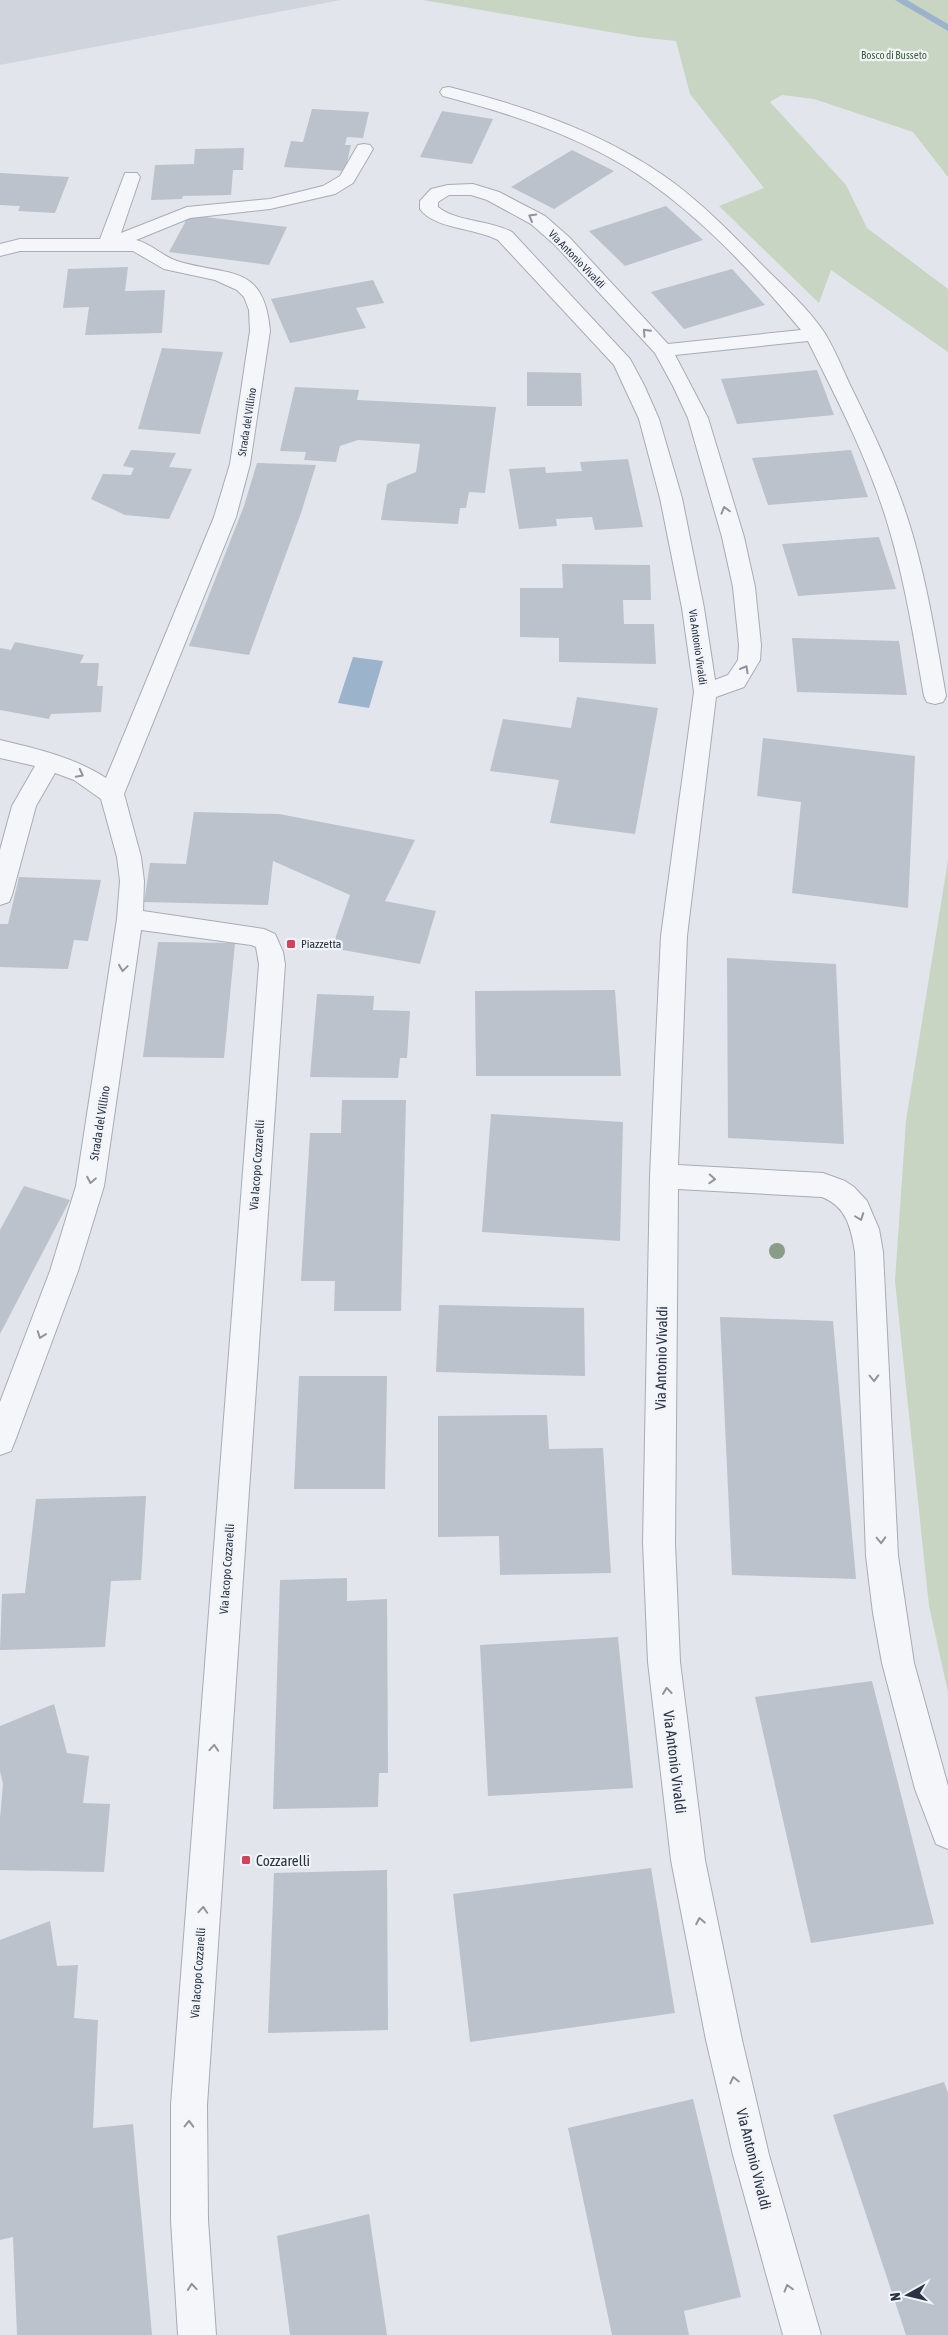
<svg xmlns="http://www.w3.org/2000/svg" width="948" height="2335" viewBox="0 0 948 2335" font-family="'Asap Condensed',sans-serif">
	<rect width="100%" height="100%" fill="#e2e5eb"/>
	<polygon fill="#d0d5dd" points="0,0 341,0 0,65"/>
	<g fill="#c7d5c2">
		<polygon points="423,0 948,0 948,177 913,132 814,99 782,95 770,102 846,185 867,228 948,289 948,352 831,270 819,303 719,206 764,188 690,94 676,41 639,37"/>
		<polygon points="948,860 948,1692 929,1606 895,1281 906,1121"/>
	</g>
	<polygon fill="#9bb4cc" points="353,657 383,661 369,708 338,703"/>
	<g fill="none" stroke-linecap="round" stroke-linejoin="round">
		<polygon fill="#9bb4cc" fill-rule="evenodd" points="895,0 907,0 948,24 948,31"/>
	</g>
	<g fill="#bbc2cb">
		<polygon points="312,109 369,112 363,138 347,137 345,145 351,145 345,171 284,167 291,141 303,142"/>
		<polygon points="442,111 493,119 472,164 420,157"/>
		<polygon points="244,148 243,170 233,170 231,195 183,196 182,199 151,200 155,165 194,164 195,149"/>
		<polygon points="572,150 614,171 554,209 511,187"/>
		<polygon points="0,173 69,177 55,213 18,211 20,206 0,205"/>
		<polygon points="666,206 703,240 625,266 589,231"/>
		<polygon points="189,215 287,227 269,265 169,252"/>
		<polygon points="128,267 125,291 165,290 162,333 85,335 89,307 63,308 68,269"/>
		<polygon points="732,269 765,305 684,329 651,292"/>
		<polygon points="373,280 384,303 356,308 366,328 290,343 271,299"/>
		<polygon points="162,348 223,352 200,434 138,429"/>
		<polygon points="817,370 834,415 737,424 721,379"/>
		<polygon points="527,372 581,373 582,406 527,406"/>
		<polygon points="295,387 359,390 357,400 496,407 485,493 469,492 466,508 460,508 458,524 381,520 387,484 416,472 420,444 358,440 340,446 336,462 304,460 306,452 280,451"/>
		<polygon points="131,450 176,453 169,467 192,469 169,519 125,515 91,499 103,474 131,475 134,468 123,466"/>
		<polygon points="851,450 868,497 768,505 752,458"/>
		<polygon points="628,459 643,527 595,530 592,517 556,519 557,526 519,529 509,469 545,467 546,473 582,471 580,462"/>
		<polygon points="257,463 316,465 301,513 249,655 189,646 244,506"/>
		<polygon points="879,537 896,589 798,596 782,544"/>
		<polygon points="562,564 650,565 651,600 623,600 624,624 654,624 656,664 559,662 559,638 520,637 520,588 563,588"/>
		<polygon points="792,638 899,641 907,695 797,692"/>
		<polygon points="15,642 84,655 80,663 99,663 97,686 103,686 101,712 51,714 49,719 0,710 0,648 11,650"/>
		<polygon points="577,697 658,708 635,834 550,823 559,780 490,771 503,719 571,728"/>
		<polygon points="763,738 915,756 908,908 792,893 801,802 757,796"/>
		<polygon points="194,812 279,814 415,840 385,901 436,911 420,964 332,948 350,895 273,861 268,905 144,902 150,863 186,864"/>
		<polygon points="19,877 101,880 88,941 74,940 68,969 0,967 0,924 8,924"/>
		<polygon points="158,942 235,943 224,1058 143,1057"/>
		<polygon points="727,958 836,964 844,1144 728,1138"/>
		<polygon points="615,990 621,1076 476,1076 475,991"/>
		<polygon points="317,994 374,996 373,1010 410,1011 407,1058 400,1058 398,1078 310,1077"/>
		<polygon points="342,1100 406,1100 401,1311 334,1311 335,1281 301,1281 310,1133 341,1133"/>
		<polygon points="491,1114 623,1122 620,1241 482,1232"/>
		<polygon points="24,1186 70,1200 0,1334 0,1230"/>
		<polygon points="439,1305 584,1308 585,1376 436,1372"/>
		<polygon points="720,1317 833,1321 856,1579 732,1575"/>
		<polygon points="299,1376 387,1376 385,1489 294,1489"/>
		<polygon points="547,1415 549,1449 603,1448 611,1573 500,1575 499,1536 438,1537 438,1416"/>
		<polygon points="146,1496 141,1580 111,1581 105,1647 0,1650 2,1594 25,1593 36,1499"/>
		<polygon points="347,1578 347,1601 387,1599 388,1773 379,1773 378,1807 273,1809 280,1580"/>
		<polygon points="618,1637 633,1788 488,1796 480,1645"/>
		<polygon points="872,1681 934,1924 811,1943 755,1697"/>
		<polygon points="54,1704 67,1753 89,1756 83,1803 110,1804 104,1872 0,1870 0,1818 3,1784 0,1771 0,1726"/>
		<polygon points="651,1868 675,2013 470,2042 453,1894"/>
		<polygon points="387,1870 388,2030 268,2033 274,1873"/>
		<polygon points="50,1921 57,1966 78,1965 74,2018 98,2020 93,2128 133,2124 152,2335 17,2335 13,2237 0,2240 0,1940"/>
		<polygon points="944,2082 948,2093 948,2335 906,2335 833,2115"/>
		<polygon points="693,2099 741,2297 684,2311 689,2335 612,2335 568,2128"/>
		<polygon points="369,2214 387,2335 290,2335 277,2236"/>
	</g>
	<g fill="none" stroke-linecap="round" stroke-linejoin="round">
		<defs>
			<g id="minor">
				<path d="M 449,87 C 528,107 608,134 674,183 C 707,208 735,237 764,267 C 784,287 808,308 824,332 C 836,351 844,373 854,393 C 875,436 896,480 910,526 C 927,582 936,639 946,696 L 943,702 L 935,704 L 927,702 L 924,696 C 914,639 905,581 888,525 C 869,461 838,401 808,341 L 675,355 L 708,418 L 744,537 L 755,587 L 761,645 L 760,660 L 744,687 L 716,697 L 687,936 L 678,1165 L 823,1173 L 845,1181 L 854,1187 L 867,1201 L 879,1229 L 883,1252 L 898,1556 L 914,1663 L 948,1786 L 948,1849 L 936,1844 L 915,1789 L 882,1663 L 873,1613 L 866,1556 L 855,1252 C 851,1228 847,1207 822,1197 L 678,1189 L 675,1543 L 680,1662 L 705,1860 L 742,2040 L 769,2155 L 821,2335 L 783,2335 L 733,2155 L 706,2040 L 671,1860 L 648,1662 L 643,1543 L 650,1176 L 655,1061 L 661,936 L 694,692 L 682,608 L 660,498 L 639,419 L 614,365 L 498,240 C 476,228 434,229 420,209 L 420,201 L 431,189 L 448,185 L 473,184 L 499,192 L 545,216 L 569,237 L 668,344 L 801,330 C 750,269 692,207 623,165 C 567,132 505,112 443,96 L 440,92 L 443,88 ZM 449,195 L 471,195 L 487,200 L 531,224 L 555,245 L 655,353 L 673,386 L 688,418 L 722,537 L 733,587 L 739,645 L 738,660 L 728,675 L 715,680 L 704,608 L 682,498 L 659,419 L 644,385 L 630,359 L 512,232 C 490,220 456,222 438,207 L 438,202 Z"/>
				<path d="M 364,144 L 370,145 L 373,149 L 353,183 L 335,194 L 270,209 L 190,218 L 136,240 C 152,244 162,256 177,261 C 228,277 264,262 270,331 L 250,464 L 236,517 L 124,794 L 141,857 L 144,881 L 143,911 L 264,929 L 275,934 L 283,952 L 285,964 L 207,2105 L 208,2220 L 216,2335 L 178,2335 L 171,2220 L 171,2105 L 259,964 L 256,947 L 251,945 L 141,930 L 104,1186 L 78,1271 L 15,1441 L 11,1451 L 0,1455 L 0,1402 L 50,1271 L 76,1186 L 117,919 L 120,881 L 117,857 L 101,799 L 74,780 L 55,773 L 36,806 L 12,895 L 9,902 L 0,905 L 0,850 L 12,806 L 35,766 L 0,758 L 0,740 C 37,749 74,757 106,778 L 214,517 L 230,464 L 250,331 L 249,310 L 244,297 L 237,290 L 215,280 L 164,269 L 133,251 L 20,251 L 0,256 L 0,244 L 20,239 L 100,239 L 125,173 L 137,173 L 140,177 L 121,233 L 187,207 L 270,199 L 323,186 L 340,176 L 358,145 Z"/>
			</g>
		</defs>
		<use href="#minor" stroke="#a7acb6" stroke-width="2"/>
		<use href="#minor" fill="#f5f6f9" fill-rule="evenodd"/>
	</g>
	<circle fill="#889c87" cx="777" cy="1251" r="8"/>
	<defs><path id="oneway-chevron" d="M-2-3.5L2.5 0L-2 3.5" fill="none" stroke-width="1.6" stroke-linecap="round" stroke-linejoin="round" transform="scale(1.25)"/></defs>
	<g stroke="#8f949e">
		<use href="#oneway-chevron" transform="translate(532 217) rotate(-150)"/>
		<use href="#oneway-chevron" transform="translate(646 332) rotate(-133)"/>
		<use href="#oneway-chevron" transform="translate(725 510) rotate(-106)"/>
		<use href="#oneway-chevron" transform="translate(745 669) rotate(-60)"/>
		<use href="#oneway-chevron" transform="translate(80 774) rotate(27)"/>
		<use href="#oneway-chevron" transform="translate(123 968) rotate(98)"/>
		<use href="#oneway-chevron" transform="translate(712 1179) rotate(3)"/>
		<use href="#oneway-chevron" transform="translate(91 1180) rotate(101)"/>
		<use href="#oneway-chevron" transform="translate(860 1217) rotate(69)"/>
		<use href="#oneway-chevron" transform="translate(41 1335) rotate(110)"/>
		<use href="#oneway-chevron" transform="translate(874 1378) rotate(88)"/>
		<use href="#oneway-chevron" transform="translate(881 1540) rotate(88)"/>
		<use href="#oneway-chevron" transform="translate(667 1691) rotate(-96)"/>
		<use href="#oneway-chevron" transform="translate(214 1748) rotate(-86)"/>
		<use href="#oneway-chevron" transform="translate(203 1910) rotate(-86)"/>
		<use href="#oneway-chevron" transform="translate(700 1921) rotate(-101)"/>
		<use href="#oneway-chevron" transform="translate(734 2080) rotate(-103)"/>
		<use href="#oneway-chevron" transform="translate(189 2124) rotate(-89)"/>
		<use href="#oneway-chevron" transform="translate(192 2287) rotate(-95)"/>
		<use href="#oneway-chevron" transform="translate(788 2288) rotate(-106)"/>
	</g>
	<g fill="#d5415a" stroke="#f1f4f8" stroke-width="2">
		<rect x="286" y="939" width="10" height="10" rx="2.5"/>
		<rect x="241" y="1855" width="10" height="10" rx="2.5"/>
	</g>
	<g text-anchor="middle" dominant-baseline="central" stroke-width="4.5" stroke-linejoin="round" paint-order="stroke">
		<g font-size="11" fill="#3e6035" stroke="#f1f4f8">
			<text x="894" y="55">Bosco di Busseto</text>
		</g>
		<g font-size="11" fill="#293344" stroke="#f1f4f8">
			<text transform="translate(577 259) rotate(46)">Via Antonio Vivaldi</text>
			<text transform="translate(247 422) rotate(-81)">Strada del Villino</text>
			<text transform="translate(698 647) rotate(82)">Via Antonio Vivaldi</text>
		</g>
		<g font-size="12" fill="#293344" stroke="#f1f4f8" text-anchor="start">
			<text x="301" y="944">Piazzetta</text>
		</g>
		<g font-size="12" fill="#293344" stroke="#f1f4f8">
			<text transform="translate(100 1123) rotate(-81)">Strada del Villino</text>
			<text transform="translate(257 1165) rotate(-86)">Via Iacopo Cozzarelli</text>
			<text transform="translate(227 1569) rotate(-86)">Via Iacopo Cozzarelli</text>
			<text transform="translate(198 1973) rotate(-86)">Via Iacopo Cozzarelli</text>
		</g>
		<g font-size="15" fill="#293344" stroke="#f1f4f8">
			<text transform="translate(661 1358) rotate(-89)">Via Antonio Vivaldi</text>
			<text transform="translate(675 1762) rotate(83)">Via Antonio Vivaldi</text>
			<text transform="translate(754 2159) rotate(76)">Via Antonio Vivaldi</text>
		</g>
		<g font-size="15" fill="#293344" stroke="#f1f4f8" text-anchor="start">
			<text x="256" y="1860">Cozzarelli</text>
		</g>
	</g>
	<g transform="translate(908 2295) rotate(262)" stroke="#f1f4f8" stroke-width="4" paint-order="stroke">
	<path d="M0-4L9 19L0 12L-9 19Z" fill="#293344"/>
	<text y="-8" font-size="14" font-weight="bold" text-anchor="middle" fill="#293344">N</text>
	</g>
</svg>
